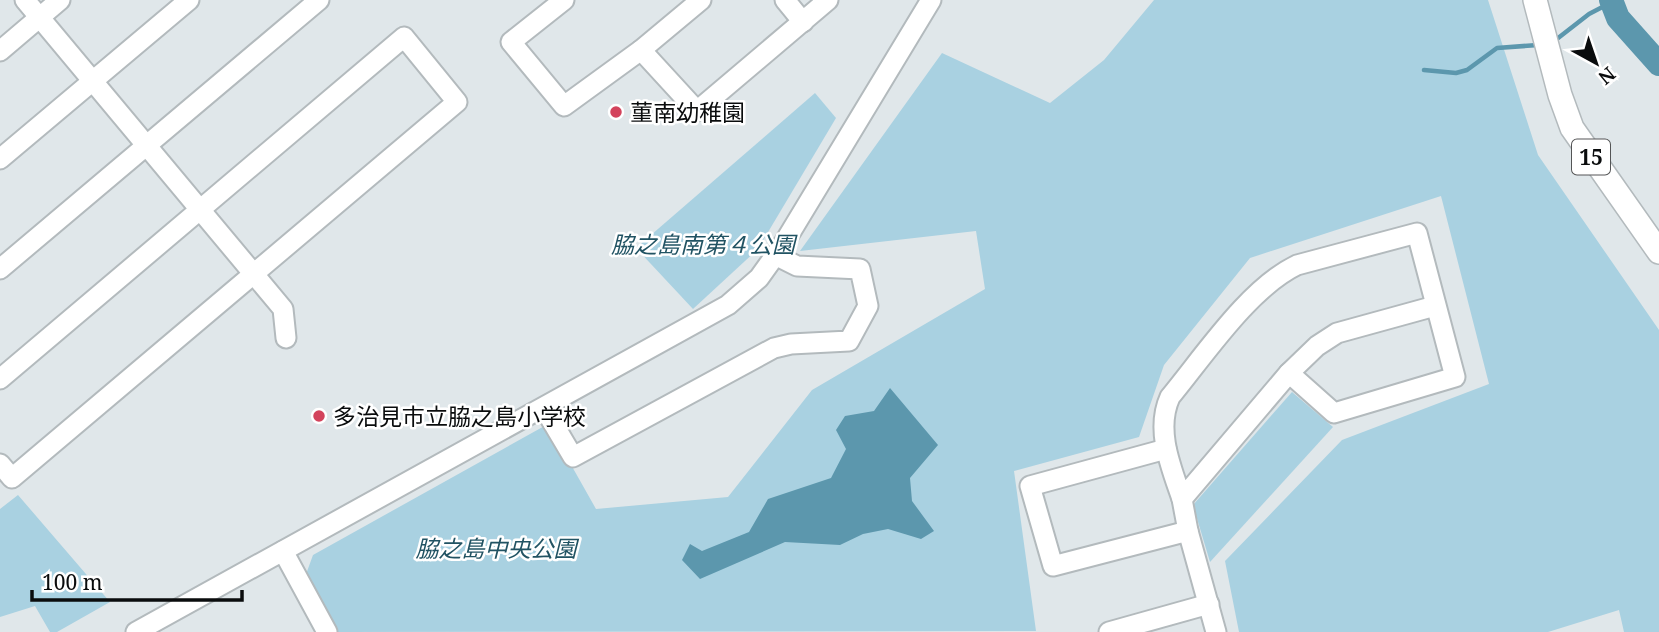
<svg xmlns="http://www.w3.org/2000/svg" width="1659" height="632" viewBox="0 0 1659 632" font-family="'Noto Serif','Noto Sans JP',serif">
	<rect width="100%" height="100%" fill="#e0e7ea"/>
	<g fill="#a9d1e1">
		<polygon points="1154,0 1488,0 1538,155 1659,330 1659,632 1624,632 1619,610 1548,632 1239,632 1225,561 1342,440 1489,384 1441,196 1250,258 1164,365 1139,437 1014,471 1036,631 337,632 305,577 313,555 548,424 596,509 728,497 812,390 985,289 976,231 800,251 942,53 1050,103 1104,60"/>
		<polygon points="815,93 836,118 758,249 693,309 636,248"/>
		<polygon points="1292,392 1333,427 1210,562 1193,505"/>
		<polygon points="18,495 110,602 57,632 50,632 35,606 0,617 0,509"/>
	</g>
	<polygon fill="#5c97ad" points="890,388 938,445 910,478 912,501 934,531 921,539 888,529 863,534 840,545 785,542 700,579 682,560 690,544 702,551 749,532 768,499 831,478 846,449 836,430 845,416 874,411"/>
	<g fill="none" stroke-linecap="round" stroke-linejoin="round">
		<g stroke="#5c97ad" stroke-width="4.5">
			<polyline points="1553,42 1589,14 1612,2"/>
			<polyline points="1424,70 1456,73 1467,70 1497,48 1538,45"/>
		</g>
		<polyline stroke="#5c97ad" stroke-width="24" points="1611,0 1618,18 1659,64"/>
		<defs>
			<g id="minor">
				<polyline points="25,0 283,309 286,338"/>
				<polyline points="564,0 511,42 564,106 641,50 701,0"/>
				<polyline points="785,0 803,22"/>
				<polyline points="641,50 697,111 828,0"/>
				<polyline points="0,51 60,0"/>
				<polyline points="0,159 189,0"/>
				<path d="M 1417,233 L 1455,377 L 1334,413 L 1289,373 L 1182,499 C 1171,467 1155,430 1170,397 C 1204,356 1249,288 1297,265 Z"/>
				<polyline points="0,269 319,0"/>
				<polyline points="1289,373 1317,346 1337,333 1435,306"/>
				<polyline points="0,379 404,37 457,102 12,478 0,464"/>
				<polyline points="544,408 573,457 774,348 791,344 849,341 868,306 860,269 797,266 775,255"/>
				<polyline points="1166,449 1030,486 1053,566 1188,531"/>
				<polyline points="1182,499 1188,531 1216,632"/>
				<polyline points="283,551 327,632"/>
				<polyline points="136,632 728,305 759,278 784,243 931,0"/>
				<polyline points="1109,632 1209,604"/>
			</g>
			<polyline id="major" points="1535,0 1560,95 1572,128 1659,252"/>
		</defs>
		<use href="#minor" stroke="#b3babd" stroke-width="23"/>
		<use href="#major" stroke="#b3babd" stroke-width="26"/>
		<use href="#minor" stroke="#fff" stroke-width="19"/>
		<use href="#major" stroke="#fff" stroke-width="23"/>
	</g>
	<g fill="#d3435c" stroke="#fff" stroke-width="2.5">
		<circle cx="616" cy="112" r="7"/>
		<circle cx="319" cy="416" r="7"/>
	</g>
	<g text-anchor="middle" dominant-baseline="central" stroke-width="5" stroke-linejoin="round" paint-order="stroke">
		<rect fill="#fff" stroke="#545556" stroke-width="2" x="1572" y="139.5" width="38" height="35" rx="5"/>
		<g font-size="21" font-weight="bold" fill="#0a0c0d">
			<text x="1591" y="157">15</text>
		</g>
		<g font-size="23" fill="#0a0c0d" stroke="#fff" text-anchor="start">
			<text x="630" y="112">菫南幼稚園</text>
			<text x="333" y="416">多治見市立脇之島小学校</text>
		</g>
		<g font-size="23" font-style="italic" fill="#215363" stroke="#fff">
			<text x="703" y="244">脇之島南第４公園</text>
			<text x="496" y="548">脇之島中央公園</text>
		</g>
	</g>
	<g transform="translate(1596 63) rotate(140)" stroke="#ffffff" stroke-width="5" paint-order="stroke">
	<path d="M0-5L12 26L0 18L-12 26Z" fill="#0a0c0d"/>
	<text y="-10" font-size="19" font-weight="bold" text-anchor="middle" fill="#0a0c0d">N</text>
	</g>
	<path d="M32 590v10h210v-10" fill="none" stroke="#0a0c0d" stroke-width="3.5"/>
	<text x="42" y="590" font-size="21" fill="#0a0c0d" stroke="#ffffff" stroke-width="5" paint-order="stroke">100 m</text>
</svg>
